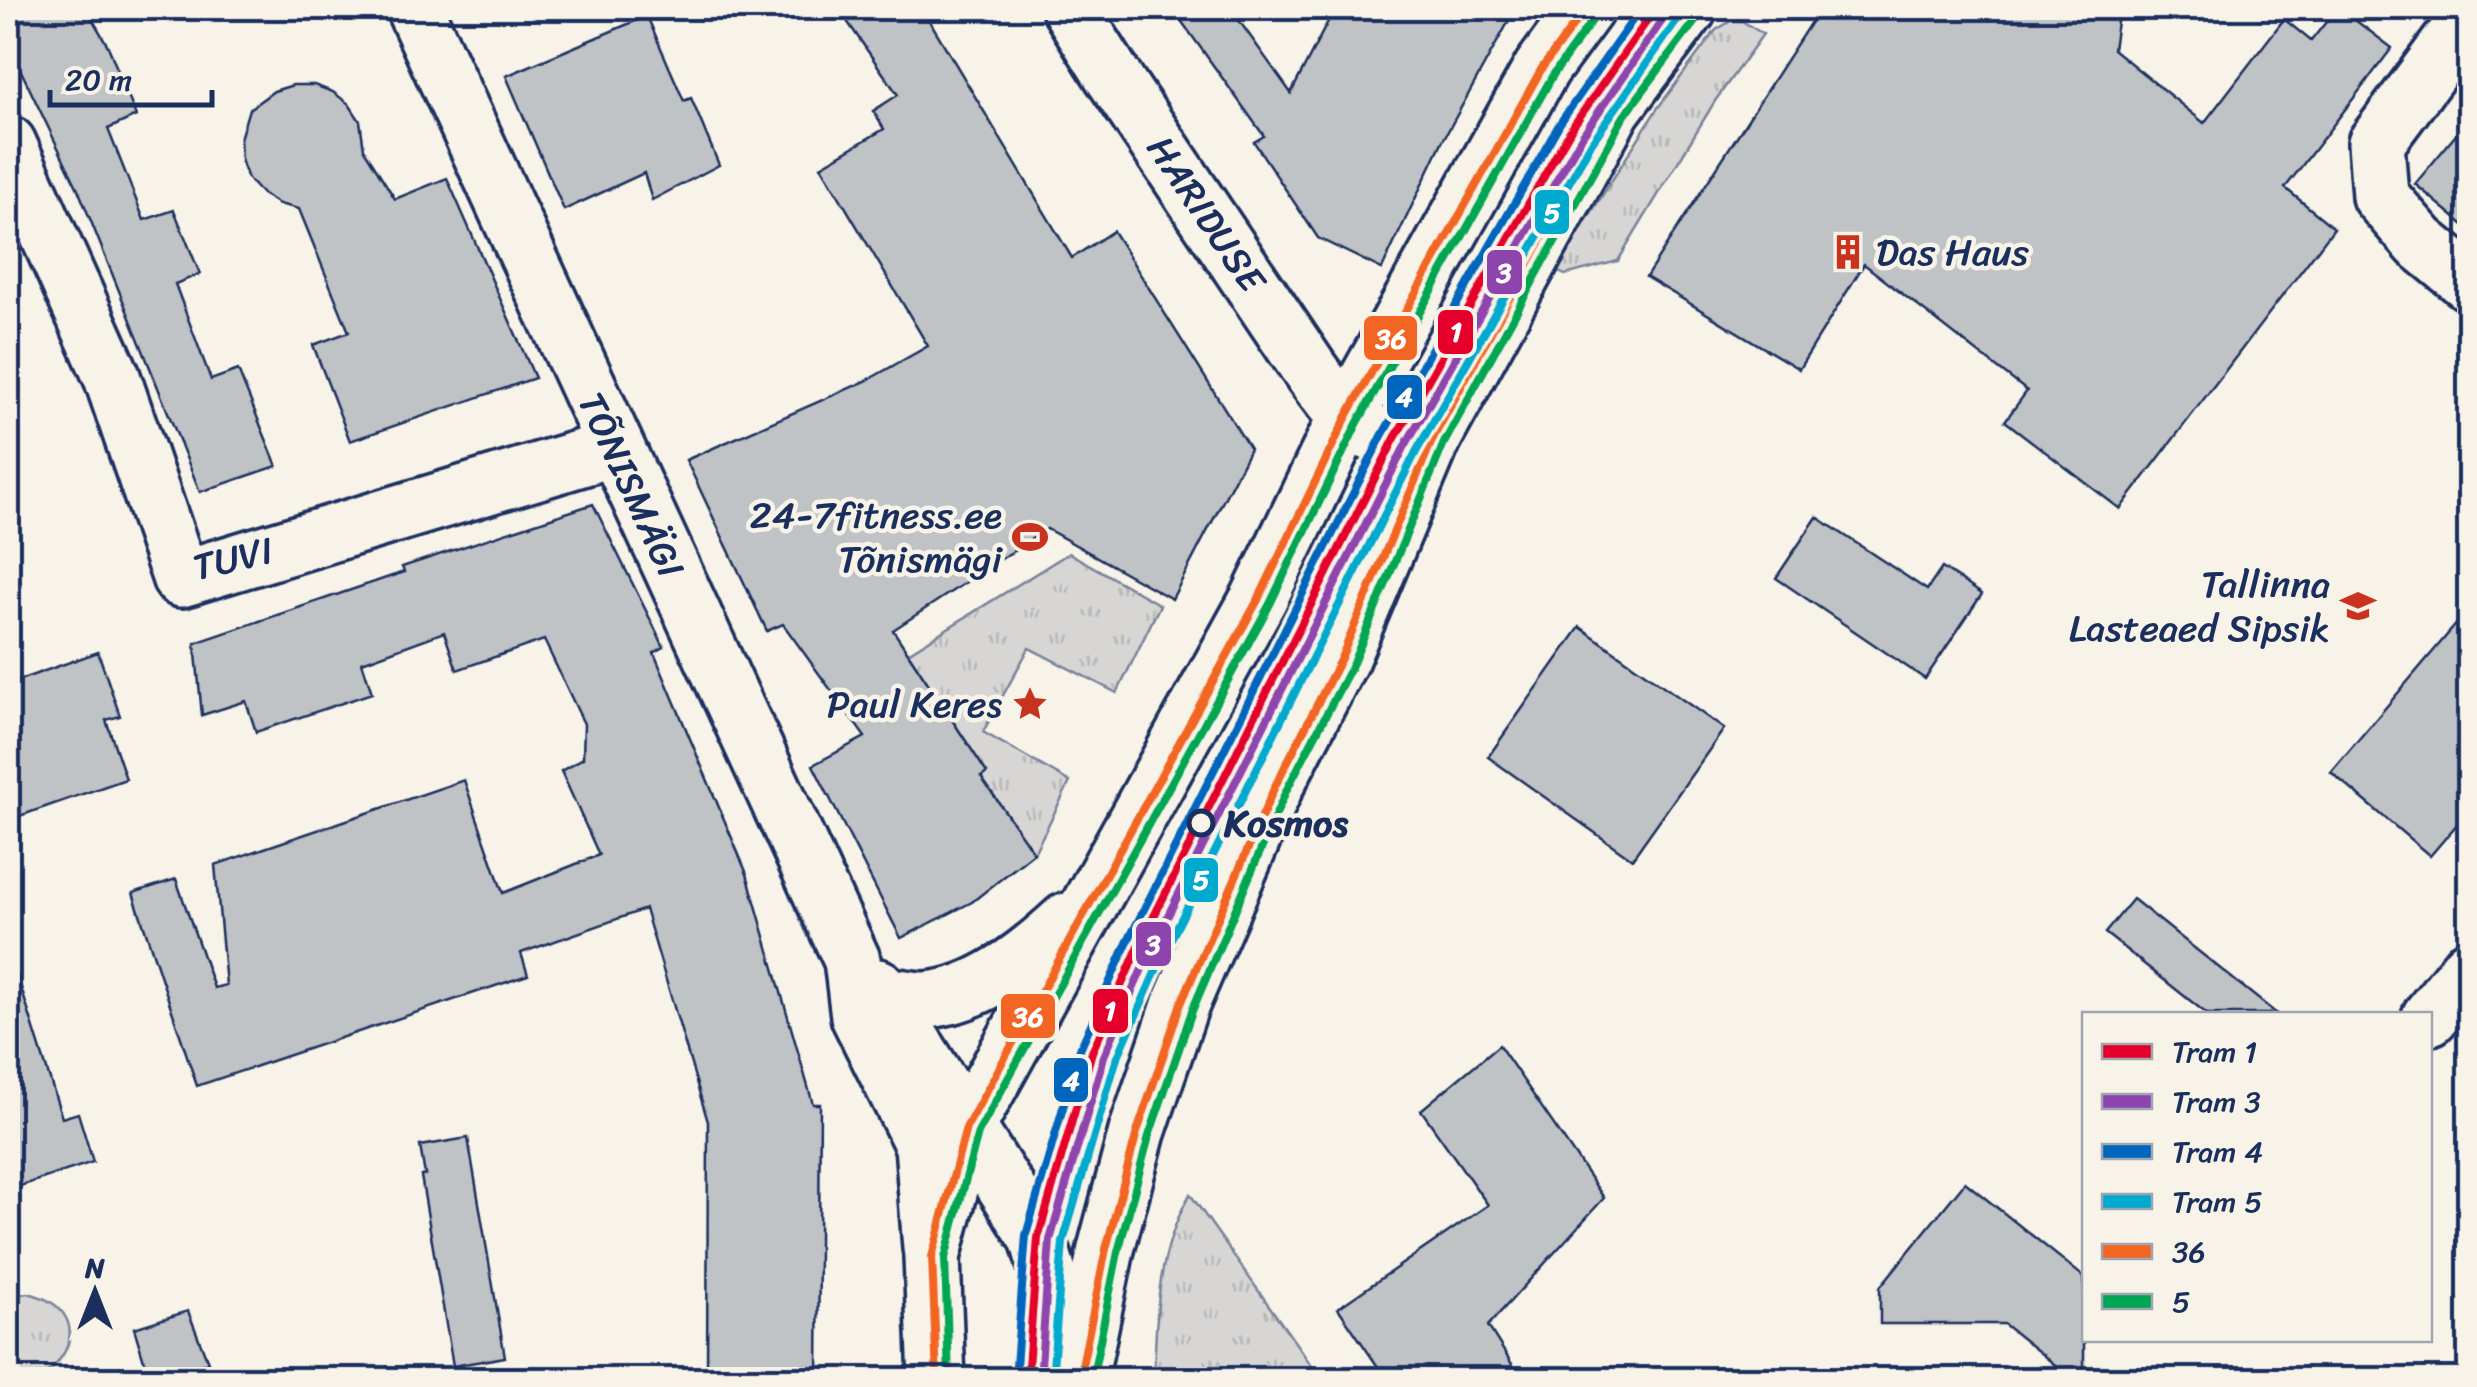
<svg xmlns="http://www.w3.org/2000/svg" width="2477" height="1387" viewBox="0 0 2477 1387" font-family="Sriracha,sans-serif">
	<defs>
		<pattern id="grass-tufts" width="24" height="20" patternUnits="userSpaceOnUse" patternTransform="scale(2.5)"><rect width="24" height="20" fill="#d7d6d4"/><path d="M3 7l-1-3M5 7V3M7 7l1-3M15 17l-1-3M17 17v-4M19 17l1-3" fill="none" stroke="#b8b8b8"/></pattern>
	</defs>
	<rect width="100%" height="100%" fill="#f7f3e8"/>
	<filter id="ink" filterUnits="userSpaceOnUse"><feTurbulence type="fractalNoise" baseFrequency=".01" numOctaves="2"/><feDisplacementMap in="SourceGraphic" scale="20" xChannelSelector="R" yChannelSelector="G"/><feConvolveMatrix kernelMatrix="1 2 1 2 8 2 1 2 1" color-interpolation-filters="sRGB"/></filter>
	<g filter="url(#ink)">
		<g fill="url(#grass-tufts)" stroke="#798299" stroke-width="2.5">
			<polygon points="1731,21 1742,21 1763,34 1715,101 1618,261 1565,275 1555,270 1657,109 1716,30"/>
			<polygon points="1069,553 1160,605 1117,693 1029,648 983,732 1070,782 1034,853 981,777 986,773 908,653"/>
			<path d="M 1190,1194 L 1321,1379 L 1154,1379 C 1156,1314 1157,1252 1190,1194 Z"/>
			<path d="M 28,1293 C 65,1302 83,1329 58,1362 C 52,1370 42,1377 32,1379 C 25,1381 15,1379 8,1379 L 8,1296 Z"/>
		</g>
		<g fill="#c0c3c5" stroke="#1b2f5e" stroke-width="2.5">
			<polygon points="8,8 86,8 108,46 136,116 108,129 144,220 174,210 200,274 175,284 211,380 238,370 277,466 200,492 78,189 8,44"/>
			<polygon points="838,8 922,8 1072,258 1113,231 1250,449 1172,599 1047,529 893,630 987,773 981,777 1034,853 972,902 901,938 813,765 865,737 783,624 767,631 686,460 866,381 928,346 821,166 884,129 873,111 898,95"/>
			<polygon points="1172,8 1230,8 1291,93 1335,8 1516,8 1442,142 1382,269 1318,238 1254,142 1264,136"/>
			<polygon points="1820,8 2119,8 2113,49 2204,123 2284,19 2311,41 2330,17 2335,20 2343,11 2392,48 2285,188 2334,228 2120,509 2005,421 2027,391 1864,264 1799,369 1646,277"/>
			<polygon points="647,16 684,101 691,98 719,165 652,200 644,173 564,210 506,76"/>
			<polygon points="293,85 314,85 333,92 349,104 360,121 364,149 395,199 447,178 535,378 350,441 313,345 349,332 299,209 279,204 262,194 248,179 241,160 240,139 249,109 274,91"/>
			<polygon points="2470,118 2470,230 2415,184"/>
			<polygon points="593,504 664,647 654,653 747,874 813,1104 820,1104 818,1380 707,1380 708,1122 645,909 521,953 528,975 197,1086 133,893 176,879 214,988 226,985 215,865 464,780 503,893 599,855 561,771 583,758 584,724 544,640 457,670 444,632 362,662 372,693 256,732 246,701 202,715 195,643 404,572 402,567"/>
			<polygon points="1817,517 1927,590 1942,568 1982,594 1925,679 1776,578"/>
			<polygon points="2470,608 2470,809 2430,856 2331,772"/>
			<polygon points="1580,627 1724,729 1632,859 1488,757"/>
			<polygon points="98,652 120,716 106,720 126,779 8,820 8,684"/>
			<polygon points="2133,899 2277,1014 2207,1014 2105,933"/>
			<polygon points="17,975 62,1118 78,1113 93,1162 8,1190 8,976"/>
			<polygon points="1499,1045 1604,1198 1488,1326 1522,1380 1387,1380 1338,1308 1488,1205 1421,1110"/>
			<polygon points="468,1138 505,1357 453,1366 421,1176 425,1175 420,1146"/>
			<polygon points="1965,1182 2084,1277 2084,1380 2074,1380 2004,1324 1880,1324 1880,1287"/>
			<polygon points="188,1311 208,1362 160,1380 150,1380 134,1328"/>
		</g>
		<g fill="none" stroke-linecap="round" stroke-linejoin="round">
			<defs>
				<g id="minor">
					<path d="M 1070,8 L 1112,75 L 1312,373 C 1352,428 1361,442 1433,438"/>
					<polyline points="2470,16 2376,143 2380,196 2420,242 2470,283"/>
					<polyline points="8,144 112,377 181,579 614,448"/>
					<polyline points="2430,1017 2470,967"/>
				</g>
				<g id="tertiary">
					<polyline points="414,8 852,960 859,1016 923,1145 931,1248"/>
					<polyline points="878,987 1038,1238 1078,1380"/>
				</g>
				<g id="secondary">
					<path d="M 886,995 C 899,997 913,1000 925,1000 C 979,997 1030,955 1067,921"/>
					<polyline points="937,1380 932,1257 966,1128 1259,598 1346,418 1542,68 1586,8"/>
					<polyline points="1079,1380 1106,1249 1137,1132 1180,1006 1275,786 1341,658 1433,438 1613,109 1689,8"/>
				</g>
			</defs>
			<use href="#minor" stroke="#1b2f5e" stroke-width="62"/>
			<use href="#tertiary" stroke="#1b2f5e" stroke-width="62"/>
			<use href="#secondary" stroke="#1b2f5e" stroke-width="62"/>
			<use href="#minor" stroke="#f7f3e8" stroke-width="55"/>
			<use href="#tertiary" stroke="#f7f3e8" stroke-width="55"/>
			<use href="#secondary" stroke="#f7f3e8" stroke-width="55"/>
			<defs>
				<g id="bus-1">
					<polyline points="937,1380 932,1257 966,1128 1259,598 1346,418 1542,68 1586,8"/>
					<polyline points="1079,1380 1106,1249 1137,1132 1180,1006 1275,786 1341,658 1433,438 1613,109 1689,8"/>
				</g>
				<g id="bus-2">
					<polyline points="949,1379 945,1258 978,1133 1270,604 1357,424 1553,75 1596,15"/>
					<polyline points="1092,1380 1118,1252 1149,1136 1192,1011 1286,791 1353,663 1444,443 1624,116 1699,16"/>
				</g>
			</defs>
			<use href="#bus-1" stroke="#f7f3e8" stroke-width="15"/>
			<use href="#bus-2" stroke="#f7f3e8" stroke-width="15"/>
			<use href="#bus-1" stroke="#f26522" stroke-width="8"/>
			<use href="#bus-2" stroke="#00a651" stroke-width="8"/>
			<defs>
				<polyline id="tram-1" points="1027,1380 1038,1238 1092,1052 1138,948 1394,440 1571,129 1656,8"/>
				<polyline id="tram-2" points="1040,1380 1050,1240 1104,1056 1149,953 1405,446 1582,136 1666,15"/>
				<polyline id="tram-3" points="1015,1379 1026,1235 1080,1049 1127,943 1383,434 1560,123 1641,8"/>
				<polyline id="tram-4" points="1052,1380 1063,1242 1116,1061 1161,959 1416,452 1592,142 1676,22"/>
			</defs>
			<use href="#tram-1" stroke="#f7f3e8" stroke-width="15"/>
			<use href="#tram-2" stroke="#f7f3e8" stroke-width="15"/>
			<use href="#tram-3" stroke="#f7f3e8" stroke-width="15"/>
			<use href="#tram-4" stroke="#f7f3e8" stroke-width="15"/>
			<use href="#tram-1" stroke="#e4002b" stroke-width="8"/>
			<use href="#tram-2" stroke="#8e44ad" stroke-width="8"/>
			<use href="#tram-3" stroke="#0065bd" stroke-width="8"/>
			<use href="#tram-4" stroke="#00a9ce" stroke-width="8"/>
		</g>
	</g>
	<defs>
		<symbol id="building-bare" viewBox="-9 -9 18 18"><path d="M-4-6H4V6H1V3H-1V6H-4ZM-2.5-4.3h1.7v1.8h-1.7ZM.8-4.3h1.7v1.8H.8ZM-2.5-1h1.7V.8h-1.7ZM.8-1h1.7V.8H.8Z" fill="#c8321e" stroke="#f7f3e8" stroke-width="2.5" paint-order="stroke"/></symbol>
		<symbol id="stadium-bare" viewBox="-9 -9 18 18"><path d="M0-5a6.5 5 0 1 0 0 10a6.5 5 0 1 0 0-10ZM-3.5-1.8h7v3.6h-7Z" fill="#c8321e" stroke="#f7f3e8" stroke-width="2.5" paint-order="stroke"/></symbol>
		<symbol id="school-bare" viewBox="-9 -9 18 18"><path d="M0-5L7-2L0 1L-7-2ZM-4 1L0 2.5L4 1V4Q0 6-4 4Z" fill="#c8321e" stroke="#f7f3e8" stroke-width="2.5" paint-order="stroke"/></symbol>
		<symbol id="sight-bare" viewBox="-9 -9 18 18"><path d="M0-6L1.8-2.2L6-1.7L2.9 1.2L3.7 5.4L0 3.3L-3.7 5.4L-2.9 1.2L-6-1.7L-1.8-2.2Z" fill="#c8321e" stroke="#f7f3e8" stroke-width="2.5" paint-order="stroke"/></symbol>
	</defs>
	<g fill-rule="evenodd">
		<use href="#building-bare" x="1823" y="227" width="50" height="50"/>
		<use href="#stadium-bare" x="1005" y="512" width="50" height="50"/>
		<use href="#school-bare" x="2333" y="581" width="50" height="50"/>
		<use href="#sight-bare" x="1005" y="679" width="50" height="50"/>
	</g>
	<circle fill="#f7f3e8" stroke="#1b2f5e" stroke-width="5" cx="1201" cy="823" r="12"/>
	<g text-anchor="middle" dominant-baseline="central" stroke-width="9" stroke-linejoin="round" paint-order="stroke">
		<g font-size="38" fill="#1b2f5e" stroke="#f7f3e8">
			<text transform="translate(1206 214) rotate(56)">HARIDUSE</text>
			<text transform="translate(631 485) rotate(65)">TÕNISMÄGI</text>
			<text transform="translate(233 559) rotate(-13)">TUVI</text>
		</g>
		<g font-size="38" fill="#1b2f5e" stroke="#f7f3e8" text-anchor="end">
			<text x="1876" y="252" text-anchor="start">Das Haus</text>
			<text x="1002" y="515">24-7fitness.ee<tspan x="1002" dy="44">Tõnismägi</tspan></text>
			<text x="2330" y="584">Tallinna<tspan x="2330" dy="44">Lasteaed Sipsik</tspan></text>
			<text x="1002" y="704">Paul Keres</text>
		</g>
		<g font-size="38" font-weight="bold" fill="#1b2f5e" stroke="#f7f3e8" text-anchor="start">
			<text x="1224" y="823">Kosmos</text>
		</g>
	</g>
	<g stroke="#f7f3e8" stroke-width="4">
		<rect x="1533" y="188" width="38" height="48" rx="10" fill="#00a9ce"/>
		<rect x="1485" y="248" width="39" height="48" rx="10" fill="#8e44ad"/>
		<rect x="1436" y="308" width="39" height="48" rx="10" fill="#e4002b"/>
		<rect x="1362" y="314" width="57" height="48" rx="10" fill="#f26522"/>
		<rect x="1385" y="373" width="39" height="48" rx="10" fill="#0065bd"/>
		<rect x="1182" y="856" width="38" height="48" rx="10" fill="#00a9ce"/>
		<rect x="1134" y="920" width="39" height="48" rx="10" fill="#8e44ad"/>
		<rect x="1091" y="987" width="39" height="48" rx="10" fill="#e4002b"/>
		<rect x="999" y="992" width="58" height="48" rx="10" fill="#f26522"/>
		<rect x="1052" y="1056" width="38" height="48" rx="10" fill="#0065bd"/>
	</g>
	<g font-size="28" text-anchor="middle" font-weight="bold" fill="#fff">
		<text x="1552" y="222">5</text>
		<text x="1504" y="282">3</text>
		<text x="1456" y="341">1</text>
		<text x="1391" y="348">36</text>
		<text x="1404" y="406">4</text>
		<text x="1201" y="889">5</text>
		<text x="1153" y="954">3</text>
		<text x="1110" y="1020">1</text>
		<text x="1028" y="1026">36</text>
		<text x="1071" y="1090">4</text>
	</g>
	<rect width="2477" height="1387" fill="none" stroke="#f7f3e8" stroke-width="40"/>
	<rect x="20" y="20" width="2437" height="1347" fill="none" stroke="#1b2f5e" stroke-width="4" filter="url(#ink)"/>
	<rect x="2082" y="1012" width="350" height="330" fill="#f7f3e8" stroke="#9fa5b1" stroke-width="2.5"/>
	<rect x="2102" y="1044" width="50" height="15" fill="#e4002b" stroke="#9fa5b1" stroke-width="2.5"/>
	<text x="2172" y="1062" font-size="30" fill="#1b2f5e">Tram 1</text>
	<rect x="2102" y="1094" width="50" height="15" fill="#8e44ad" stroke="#9fa5b1" stroke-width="2.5"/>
	<text x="2172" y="1112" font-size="30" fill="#1b2f5e">Tram 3</text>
	<rect x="2102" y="1144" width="50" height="15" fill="#0065bd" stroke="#9fa5b1" stroke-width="2.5"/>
	<text x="2172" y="1162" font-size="30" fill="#1b2f5e">Tram 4</text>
	<rect x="2102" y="1194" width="50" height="15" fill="#00a9ce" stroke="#9fa5b1" stroke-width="2.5"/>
	<text x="2172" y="1212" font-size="30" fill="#1b2f5e">Tram 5</text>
	<rect x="2102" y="1244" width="50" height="15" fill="#f26522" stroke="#9fa5b1" stroke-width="2.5"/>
	<text x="2172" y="1262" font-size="30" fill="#1b2f5e">36</text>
	<rect x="2102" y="1294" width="50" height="15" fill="#00a651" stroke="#9fa5b1" stroke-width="2.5"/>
	<text x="2172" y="1312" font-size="30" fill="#1b2f5e">5</text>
	<g transform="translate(95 1292)" stroke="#f7f3e8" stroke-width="8" paint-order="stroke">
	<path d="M0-8L18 38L0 25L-18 38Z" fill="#1b2f5e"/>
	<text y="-15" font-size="28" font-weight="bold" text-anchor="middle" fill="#1b2f5e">N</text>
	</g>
	<path d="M50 90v15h162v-15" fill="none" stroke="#1b2f5e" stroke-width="5"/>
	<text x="65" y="90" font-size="30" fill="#1b2f5e" stroke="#f7f3e8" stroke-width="8" paint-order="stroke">20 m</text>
</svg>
